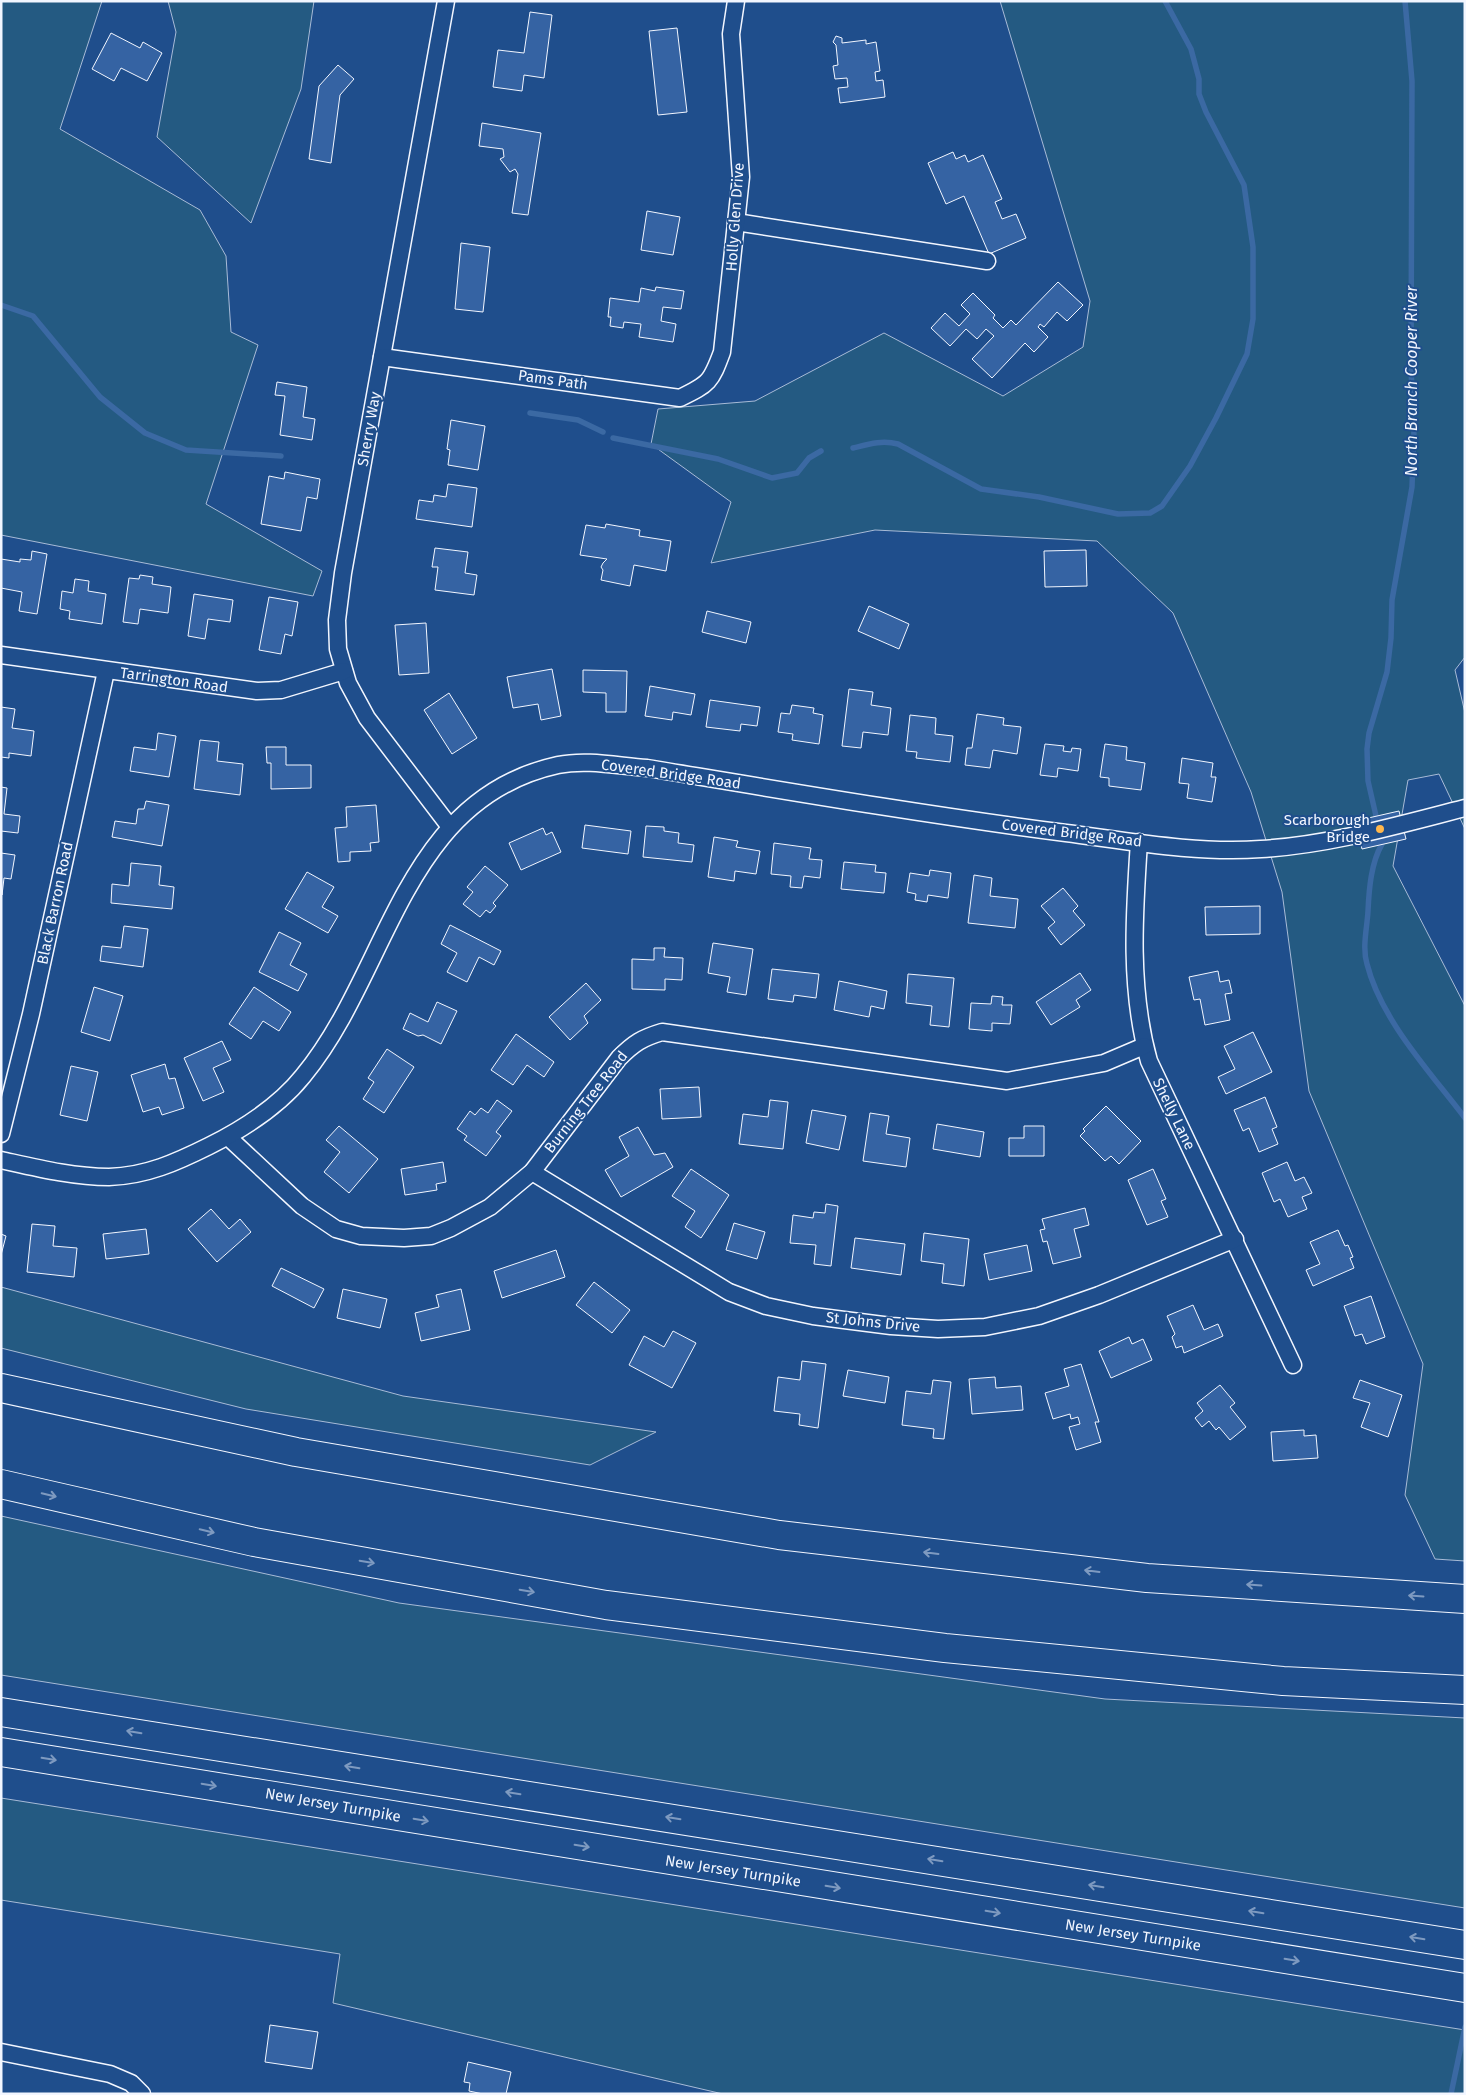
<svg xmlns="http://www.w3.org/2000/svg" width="1466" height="2095" viewBox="0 0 1466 2095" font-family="'Fira Sans',sans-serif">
	<rect width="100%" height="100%" fill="#1f4e8c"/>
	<g fill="#245a82" stroke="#a8bbd7">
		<polygon points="1,1 102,1 60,129 200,210 226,256 231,332 258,345 206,504 322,571 313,596 1,535"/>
		<polygon points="168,1 314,1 301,89 251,223 157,137 176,32"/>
		<polygon points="1000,1 1465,1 1465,657 1455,670 1465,713 1465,829 1439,774 1408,780 1393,866 1465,1006 1465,1561 1435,1559 1405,1495 1423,1364 1309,1091 1282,892 1251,792 1173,613 1097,541 875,530 711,563 731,502 651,444 658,409 755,401 884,333 1003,396 1083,347 1090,301"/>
		<polygon points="1,1287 403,1396 656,1432 590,1465 246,1409 1,1348"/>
		<polygon points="1,1516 399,1603 1105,1699 1465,1718 1465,1908 1,1675"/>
		<polygon points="1,1798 1465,2030 1465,2094 723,2094 333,2003 340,1954 1,1900"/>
	</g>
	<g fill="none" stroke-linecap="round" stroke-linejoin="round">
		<g stroke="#3b69a3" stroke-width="5.5">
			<polyline points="1,305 33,316 100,397 145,433 186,450 281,456"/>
			<polyline points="530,413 578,420 603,432"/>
			<polyline points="613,438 718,459 772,478 797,473 809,458 821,451"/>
			<path d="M 853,448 C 869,444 882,440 898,444 L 981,489 L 1039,497 L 1118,514 L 1150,513 L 1162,506 L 1190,466 L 1216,418 L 1247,354 L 1253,319 L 1253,247 L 1244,185 L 1206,112 L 1199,94 L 1199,79 L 1191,49 L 1165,1"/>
			<polyline points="1376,816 1368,781 1367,749 1369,733 1387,672 1391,638 1392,600 1412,487 1414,430 1411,369 1412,81 1405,1"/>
			<path d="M 1382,844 C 1371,863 1369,889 1368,911 C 1367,929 1362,947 1367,964 C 1381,1020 1431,1073 1465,1118"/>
			<polyline points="1451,2094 1465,2027"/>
		</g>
	</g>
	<g fill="#3563a3" stroke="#f2f6ff">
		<polygon points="530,12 552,15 544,78 524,75 522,91 493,87 498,50 524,53"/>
		<polygon points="677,28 687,112 658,115 649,31"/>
		<polygon points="111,33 140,48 143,42 162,53 147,81 121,68 114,81 92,69"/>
		<polygon points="836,36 842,38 842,43 866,40 866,44 876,42 880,71 875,72 876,81 883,80 885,97 840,103 838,88 848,87 847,78 835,79 833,66 838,65 836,45 833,42"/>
		<polygon points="338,65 354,79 340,95 331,163 309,159 319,86"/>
		<polygon points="482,123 541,133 528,215 512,213 518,174 515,169 510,172 500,159 504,157 503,149 479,146"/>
		<polygon points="953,152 956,159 965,155 968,162 983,155 1002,199 995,202 1002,219 1016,214 1026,238 989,254 964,196 946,204 928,163"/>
		<polygon points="647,211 680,217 673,255 641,250"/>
		<polygon points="461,243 490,247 483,312 455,309"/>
		<polygon points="1058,282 1083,305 1067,321 1057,312 1044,327 1040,324 1038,327 1048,337 1034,352 1025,343 992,378 972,359 994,336 986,329 977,339 966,329 950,346 931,328 945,313 959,326 970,314 961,305 973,293 995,315 993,318 1003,328 1011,320 1016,325"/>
		<polygon points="656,287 684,291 681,309 663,307 661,321 676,324 673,342 639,337 641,324 624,322 623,328 610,326 611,317 608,317 610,298 639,302 641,288 655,291"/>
		<polygon points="277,382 307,387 303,417 315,419 312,440 280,435 285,396 275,395"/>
		<polygon points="451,420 485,426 478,470 448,465 450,450 447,449"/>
		<polygon points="285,472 320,479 317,499 307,497 301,531 261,524 269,476 284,479"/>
		<polygon points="448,484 477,488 472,527 416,519 419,500 433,502 434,495 446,497"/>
		<polygon points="606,524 640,530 639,536 671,541 666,571 634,565 630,586 601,580 603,570 601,567 603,563 607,559 580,555 586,525 605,528"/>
		<polygon points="435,548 468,552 465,573 477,575 474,595 435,590 438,567 432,567"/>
		<polygon points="1086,550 1087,586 1045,587 1044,551"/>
		<polygon points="32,551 47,554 37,614 19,611 22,592 1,588 1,559 20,562 20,559 31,560"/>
		<polygon points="140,575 153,577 152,584 171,587 168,613 140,609 138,624 123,622 129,578 139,579"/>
		<polygon points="75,579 89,581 88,591 106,594 102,624 69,619 70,611 60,609 62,591 73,593"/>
		<polygon points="194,594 233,600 230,622 208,619 205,639 188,636"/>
		<polygon points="269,597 298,602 292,636 285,634 281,654 259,650"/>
		<polygon points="869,606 909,624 899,649 858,631"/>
		<polygon points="707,611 751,622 746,643 702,632"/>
		<polygon points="426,623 429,673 399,675 395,625"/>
		<polygon points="552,669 561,716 541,720 538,704 513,708 507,677"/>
		<polygon points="583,670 627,671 626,712 606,712 606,693 583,692"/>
		<polygon points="650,686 695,694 691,715 673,712 672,720 645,716"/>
		<polygon points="849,689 873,692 871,705 891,708 888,735 863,732 861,748 842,746"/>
		<polygon points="449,693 477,738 452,754 424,710"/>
		<polygon points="710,700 760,707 757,726 741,724 740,731 706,727"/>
		<polygon points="792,705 814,708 813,713 823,715 819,744 792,740 793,734 778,732 781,713 790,714"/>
		<polygon points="1,707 15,709 12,728 34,731 31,756 9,753 9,758 1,757"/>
		<polygon points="977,714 1004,718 1003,725 1021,727 1017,754 993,750 990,768 965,765 967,748 972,748"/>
		<polygon points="910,715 936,718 935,734 953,736 950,762 916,758 917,752 906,751"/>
		<polygon points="158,733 176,736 169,777 130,771 134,747 156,750"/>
		<polygon points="200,740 219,742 217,761 243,764 240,795 194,789"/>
		<polygon points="1045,744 1064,746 1063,751 1071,752 1072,748 1081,749 1078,771 1058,768 1057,777 1040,775"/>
		<polygon points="1105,744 1127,747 1126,760 1145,763 1141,790 1109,786 1109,778 1100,777"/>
		<polygon points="266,747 286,747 286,765 311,765 311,788 271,789 271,763 267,763"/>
		<polygon points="1182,758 1213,763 1211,777 1216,777 1212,802 1187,798 1189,784 1179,783"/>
		<polygon points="1,787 7,788 4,814 20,816 18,833 1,831"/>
		<polygon points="146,801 169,805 162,846 112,837 115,821 136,824 138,809 144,809"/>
		<polygon points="376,805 379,842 370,843 371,851 350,852 350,861 338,862 335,828 347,827 346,807"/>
		<polygon points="1399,811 1406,839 1362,849 1355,821"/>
		<polygon points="585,825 631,831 628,854 582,848"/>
		<polygon points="646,826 664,827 664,831 679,833 678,843 694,845 692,862 643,857"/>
		<polygon points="543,828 546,835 552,832 561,852 521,870 509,843"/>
		<polygon points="714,837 738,841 736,847 760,851 756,874 735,871 734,881 708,877"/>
		<polygon points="774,843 811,848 809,859 822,860 820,878 804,876 802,888 790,887 791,876 771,874"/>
		<polygon points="1,853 15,855 11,879 4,878 2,895"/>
		<polygon points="844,862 876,865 875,872 886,873 884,893 841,889"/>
		<polygon points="131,863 161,866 159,885 174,887 172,909 111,903 112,884 129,886"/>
		<polygon points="485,866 508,885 493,903 496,906 490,913 486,910 480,917 463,904 473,892 467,887"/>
		<polygon points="930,870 951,873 948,898 928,895 927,902 915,900 916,894 907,892 910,873 929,876"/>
		<polygon points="307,872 334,887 322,907 338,916 328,933 285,909"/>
		<polygon points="974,875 992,878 990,896 1018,899 1015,928 968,923"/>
		<polygon points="1063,888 1078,906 1073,911 1085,925 1061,945 1048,928 1055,922 1041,906"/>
		<polygon points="1260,906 1260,934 1206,935 1205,907"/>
		<polygon points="450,925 501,951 494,965 479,957 467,982 447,972 457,953 441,944"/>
		<polygon points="124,926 148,929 143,967 100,961 102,946 121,948"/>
		<polygon points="279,932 301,943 290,965 307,974 298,991 259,972"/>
		<polygon points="713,943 753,949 746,995 727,992 730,977 708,973"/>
		<polygon points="654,948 665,948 664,957 683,958 682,980 665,979 665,990 632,989 632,959 654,960"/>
		<polygon points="772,969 819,974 816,998 794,995 793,1002 768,999"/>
		<polygon points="1218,971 1220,982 1229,980 1232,993 1225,994 1230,1020 1205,1025 1200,999 1194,1000 1189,977"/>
		<polygon points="1080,973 1091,990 1076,1000 1080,1007 1051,1025 1036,1002"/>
		<polygon points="908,974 954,978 949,1027 930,1025 932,1006 906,1003"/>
		<polygon points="839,981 887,991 884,1009 871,1006 869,1017 834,1010"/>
		<polygon points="586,983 601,1000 584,1016 588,1023 570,1040 549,1017"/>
		<polygon points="94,987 123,996 110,1041 81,1032"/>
		<polygon points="254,987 291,1012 279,1031 263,1021 251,1039 229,1024"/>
		<polygon points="992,996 1003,997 1002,1005 1012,1005 1010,1024 992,1023 992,1031 969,1029 971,1003 991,1004"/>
		<polygon points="437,1002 457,1011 441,1044 423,1035 418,1036 403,1029 410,1013 428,1022"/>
		<polygon points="1253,1032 1272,1072 1226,1094 1218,1077 1235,1069 1224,1046"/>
		<polygon points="516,1034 554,1062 544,1077 527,1065 513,1085 491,1070"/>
		<polygon points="222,1041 231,1060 213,1068 224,1092 203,1101 184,1058"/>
		<polygon points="387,1049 414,1067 384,1113 363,1099 374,1082 368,1078"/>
		<polygon points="165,1064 169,1079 175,1078 184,1108 162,1115 159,1107 143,1112 131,1075"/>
		<polygon points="71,1066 98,1072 87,1121 60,1115"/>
		<polygon points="699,1087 701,1117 662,1119 660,1089"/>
		<polygon points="1265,1097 1277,1127 1272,1129 1278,1144 1259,1152 1249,1128 1243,1131 1234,1110"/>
		<polygon points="497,1100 512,1111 496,1132 501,1136 486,1156 464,1140 467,1136 457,1129 470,1111 475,1115 481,1108 488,1113"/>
		<polygon points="770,1100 788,1102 783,1149 739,1144 743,1114 768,1117"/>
		<polygon points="1106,1106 1141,1141 1119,1164 1111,1156 1105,1161 1080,1136 1085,1131 1083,1129"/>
		<polygon points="812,1110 846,1116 839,1150 806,1143"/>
		<polygon points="870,1113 889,1116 886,1134 910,1138 906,1167 863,1161"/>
		<polygon points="937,1124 984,1132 980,1157 933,1149"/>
		<polygon points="339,1126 378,1159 349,1193 324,1172 340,1152 326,1140"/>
		<polygon points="1024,1126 1044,1126 1044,1156 1009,1156 1009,1138 1024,1138"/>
		<polygon points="638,1127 654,1155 665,1153 673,1167 621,1197 605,1170 629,1156 619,1137"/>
		<polygon points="443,1162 446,1182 436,1184 437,1190 405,1195 401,1169"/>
		<polygon points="1287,1162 1295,1181 1304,1177 1312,1193 1302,1197 1307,1209 1288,1217 1280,1199 1274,1202 1262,1173"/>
		<polygon points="691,1169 729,1195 701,1238 685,1227 695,1211 672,1196"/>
		<polygon points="1153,1169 1166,1199 1161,1201 1168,1217 1147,1225 1128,1180"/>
		<polygon points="826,1204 838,1206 831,1266 814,1264 816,1245 790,1243 793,1215 813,1218 814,1212 825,1213"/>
		<polygon points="1085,1208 1089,1225 1074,1229 1081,1257 1053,1264 1047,1241 1043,1242 1040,1230 1045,1229 1042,1219"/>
		<polygon points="211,1209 229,1229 240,1219 251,1232 217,1262 188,1229"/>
		<polygon points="734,1223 765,1232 757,1259 726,1250"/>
		<polygon points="32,1224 55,1226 53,1246 77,1248 74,1277 27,1272"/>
		<polygon points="146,1229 149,1254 106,1259 103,1234"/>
		<polygon points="1338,1230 1345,1246 1348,1245 1353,1257 1350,1258 1354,1268 1313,1286 1306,1270 1320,1264 1310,1242"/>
		<polygon points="924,1233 969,1239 964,1286 942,1283 944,1264 921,1261"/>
		<polygon points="1,1234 6,1236 1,1255"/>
		<polygon points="855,1238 905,1244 901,1275 851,1268"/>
		<polygon points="1027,1245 1032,1271 989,1280 984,1254"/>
		<polygon points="556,1250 565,1277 502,1298 494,1271"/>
		<polygon points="281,1268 324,1289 314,1308 272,1286"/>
		<polygon points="594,1282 630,1310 612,1333 576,1305"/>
		<polygon points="343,1289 387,1299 380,1328 337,1318"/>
		<polygon points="461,1289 470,1330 421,1341 415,1313 439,1307 436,1295"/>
		<polygon points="1371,1296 1385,1337 1366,1344 1362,1334 1355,1336 1344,1306"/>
		<polygon points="1193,1305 1204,1330 1218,1324 1223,1336 1184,1353 1182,1346 1176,1348 1172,1337 1175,1334 1167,1316"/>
		<polygon points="673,1331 696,1343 672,1388 629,1365 644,1336 664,1347"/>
		<polygon points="1129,1337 1132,1344 1143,1339 1152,1360 1111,1378 1099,1351"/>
		<polygon points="802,1361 826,1364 818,1428 799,1425 800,1414 774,1411 778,1377 800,1380"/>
		<polygon points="1081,1364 1099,1422 1095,1422 1101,1442 1076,1450 1069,1427 1080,1424 1078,1417 1071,1419 1070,1414 1053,1419 1045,1393 1069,1386 1064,1369"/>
		<polygon points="848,1370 889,1377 885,1403 843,1396"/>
		<polygon points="995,1377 996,1388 1021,1386 1023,1410 972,1414 969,1379"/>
		<polygon points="933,1380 951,1382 944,1439 933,1438 934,1429 902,1425 906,1391 931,1394"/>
		<polygon points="1360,1380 1402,1395 1388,1437 1361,1427 1370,1403 1353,1398"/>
		<polygon points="1220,1385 1235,1403 1230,1407 1246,1427 1230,1440 1219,1427 1216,1430 1209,1421 1202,1427 1195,1418 1203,1411 1197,1403"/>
		<polygon points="1304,1430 1304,1436 1316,1435 1318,1458 1273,1461 1271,1432"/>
		<polygon points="270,2025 318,2032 312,2069 265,2062"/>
		<polygon points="468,2062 511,2072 506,2094 483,2094 469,2091 470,2083 464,2082"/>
	</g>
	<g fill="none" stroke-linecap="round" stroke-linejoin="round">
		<defs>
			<g id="street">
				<polyline points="446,1 343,573 337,620 338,649 348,683 367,718 450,827"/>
				<polyline points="736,222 987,261"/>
				<path d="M 382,357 L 680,398 C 709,384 711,382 722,352 L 741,177 L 731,34 L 736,1"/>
				<polyline points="1,655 257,691 281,690 344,671"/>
				<path d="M 1139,842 C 1134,915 1129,990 1149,1061 L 1293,1365"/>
				<polyline points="1,1134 31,1014 106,671"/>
				<path d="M 228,1137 L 302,1206 L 336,1229 L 361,1236 L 404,1238 L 431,1236 L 451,1228 L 490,1207 L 532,1172 L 619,1058 C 634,1043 642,1038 662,1032 L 1007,1081 L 1104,1063 L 1144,1046"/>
				<path d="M 1,1160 C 37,1168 73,1177 109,1177 C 146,1176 177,1162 209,1146 C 243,1129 279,1106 303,1076 C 390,971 402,799 558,765 C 587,759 618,766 647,768 C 786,791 926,815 1066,833 C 1128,841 1199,854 1261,849 C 1330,845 1398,825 1465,808"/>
				<polyline points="532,1172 729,1292 766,1306 813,1316 891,1326 938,1329 985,1327 1039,1316 1099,1295 1235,1239"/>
				<polyline points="1,2052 110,2074 131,2083 142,2094"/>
			</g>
			<g id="highway">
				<polyline points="1,1388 296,1452 779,1535 1147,1578 1465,1599"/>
				<polyline points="1,1484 254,1542 606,1605 945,1648 1283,1681 1465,1690"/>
				<polyline points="1,1712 1465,1945"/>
				<polyline points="1,1752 1465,1988"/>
			</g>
		</defs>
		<use href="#street" stroke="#f2f6ff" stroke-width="19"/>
		<use href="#highway" stroke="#f2f6ff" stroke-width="30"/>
		<use href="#street" stroke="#1f4e8c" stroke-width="16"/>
		<use href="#highway" stroke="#1f4e8c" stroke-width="28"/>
	</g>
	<defs><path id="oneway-shaft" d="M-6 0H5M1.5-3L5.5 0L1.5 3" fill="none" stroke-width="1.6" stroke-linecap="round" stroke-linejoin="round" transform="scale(1.25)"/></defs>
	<g stroke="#7e9ac0">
		<use href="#oneway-shaft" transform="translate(49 1495) rotate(13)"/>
		<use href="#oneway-shaft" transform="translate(207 1531) rotate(13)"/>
		<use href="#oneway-shaft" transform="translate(931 1553) rotate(-173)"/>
		<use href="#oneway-shaft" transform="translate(367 1562) rotate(10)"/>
		<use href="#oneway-shaft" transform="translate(1092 1571) rotate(-173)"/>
		<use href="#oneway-shaft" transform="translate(1254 1585) rotate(-176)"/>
		<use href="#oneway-shaft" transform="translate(527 1591) rotate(10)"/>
		<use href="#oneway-shaft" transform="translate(1416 1596) rotate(-176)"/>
		<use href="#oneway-shaft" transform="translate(134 1732) rotate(-171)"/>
		<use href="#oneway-shaft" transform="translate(49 1759) rotate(9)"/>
		<use href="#oneway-shaft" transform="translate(352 1767) rotate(-171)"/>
		<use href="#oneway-shaft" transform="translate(209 1785) rotate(10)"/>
		<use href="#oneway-shaft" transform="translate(513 1793) rotate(-171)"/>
		<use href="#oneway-shaft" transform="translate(673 1818) rotate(-171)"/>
		<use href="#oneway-shaft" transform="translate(421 1820) rotate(10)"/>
		<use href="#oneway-shaft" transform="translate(582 1846) rotate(9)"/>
		<use href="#oneway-shaft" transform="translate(935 1860) rotate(-171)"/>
		<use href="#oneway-shaft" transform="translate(1096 1886) rotate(-171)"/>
		<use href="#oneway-shaft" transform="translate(833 1887) rotate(9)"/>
		<use href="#oneway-shaft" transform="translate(993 1912) rotate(9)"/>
		<use href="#oneway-shaft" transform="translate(1256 1912) rotate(-171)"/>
		<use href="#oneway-shaft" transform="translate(1417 1938) rotate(-171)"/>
		<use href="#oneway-shaft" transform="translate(1292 1960) rotate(9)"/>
	</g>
	<circle fill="#ffb74d" stroke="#1f4e8c" stroke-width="2" cx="1380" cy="829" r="5"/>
	<g text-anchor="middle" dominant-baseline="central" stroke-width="4" stroke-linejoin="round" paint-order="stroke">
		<g font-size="15" fill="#f2f6ff" stroke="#1f4e8c">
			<text transform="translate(735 217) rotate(-86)">Holly Glen Drive</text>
			<text transform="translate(553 380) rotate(8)">Pams Path</text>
			<text transform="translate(369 429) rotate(-80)">Sherry Way</text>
			<text transform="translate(174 680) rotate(8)">Tarrington Road</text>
			<text transform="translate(671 774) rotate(8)">Covered Bridge Road</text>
			<text transform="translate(1072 833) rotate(7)">Covered Bridge Road</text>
			<text transform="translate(55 903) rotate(-78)">Black Barron Road</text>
			<text transform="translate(586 1102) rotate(-52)">Burning Tree Road</text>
			<text transform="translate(1174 1114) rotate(64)">Shelly Lane</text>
			<text transform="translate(873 1322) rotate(6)">St Johns Drive</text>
			<text transform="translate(333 1805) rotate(10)">New Jersey Turnpike</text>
			<text transform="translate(733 1871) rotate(9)">New Jersey Turnpike</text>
			<text transform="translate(1133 1935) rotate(9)">New Jersey Turnpike</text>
		</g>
		<g font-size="15" fill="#f2f6ff" stroke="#1f4e8c" text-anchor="end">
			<text x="1370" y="820">Scarborough<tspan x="1370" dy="17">Bridge</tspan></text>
		</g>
		<g font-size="16" font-style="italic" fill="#f2f6ff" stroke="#1f4e8c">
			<text transform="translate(1411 381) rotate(-90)">North Branch Cooper River</text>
		</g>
	</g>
	<rect width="1466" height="2095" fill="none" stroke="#f2f6ff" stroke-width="5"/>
</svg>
